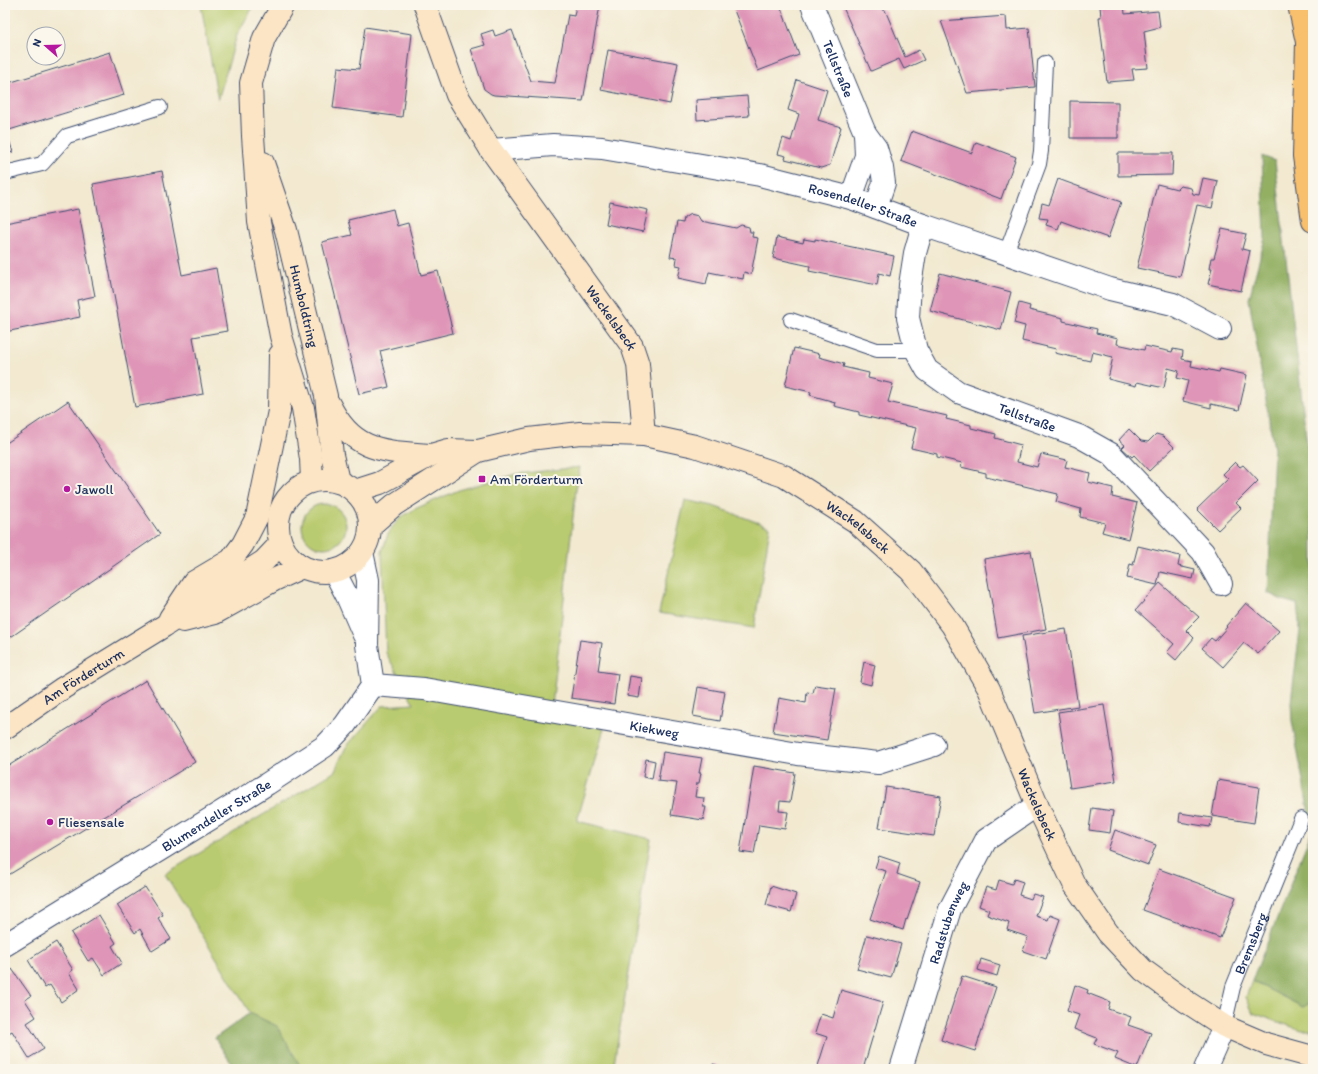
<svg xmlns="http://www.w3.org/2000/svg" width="1318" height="1074" viewBox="0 0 1318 1074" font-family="Itim,sans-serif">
	<rect width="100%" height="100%" fill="#fbf7ec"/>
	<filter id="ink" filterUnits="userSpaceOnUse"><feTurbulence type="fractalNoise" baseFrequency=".025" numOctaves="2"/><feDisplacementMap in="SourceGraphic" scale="8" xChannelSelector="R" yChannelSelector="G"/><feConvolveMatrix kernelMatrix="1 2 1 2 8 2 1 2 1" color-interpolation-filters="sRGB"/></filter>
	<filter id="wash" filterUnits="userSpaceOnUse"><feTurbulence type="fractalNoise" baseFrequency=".012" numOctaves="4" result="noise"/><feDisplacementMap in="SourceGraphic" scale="16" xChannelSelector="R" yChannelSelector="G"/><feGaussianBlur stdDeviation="0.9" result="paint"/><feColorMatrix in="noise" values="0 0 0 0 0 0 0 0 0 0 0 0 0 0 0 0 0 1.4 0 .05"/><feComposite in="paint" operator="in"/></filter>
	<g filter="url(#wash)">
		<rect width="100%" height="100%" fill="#f2e9d0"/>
		<g fill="#b9cb6f" stroke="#6a7d66">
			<polygon points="201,5 254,5 237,35 218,100"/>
			<polygon points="580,467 576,490 552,706 604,729 577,821 651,839 613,1069 235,1069 215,1038 250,1013 165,874 334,772 346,747 382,706 414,704 386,653 382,552 389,531 401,517 417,508 459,490 516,474"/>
			<polygon points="685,500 713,506 770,527 754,628 659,613"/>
			<circle cx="324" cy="526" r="22"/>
			<polygon points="1252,981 1303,1007 1313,1001 1313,1030 1301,1030 1253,1013 1246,997"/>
		</g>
		<g fill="#92af62" stroke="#566f60">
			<polygon points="1262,156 1275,161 1313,498 1313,1001 1303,1007 1252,981 1312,830 1292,721 1291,702 1300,630 1297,604 1282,600 1268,593 1274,449 1249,299 1265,238"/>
			<polygon points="250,1013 277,1026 302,1069 235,1069 215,1038"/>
		</g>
		<g id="blocks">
			<g fill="#df95b7">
				<polygon points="576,5 600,5 583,101 494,95 491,94 484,89 471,49 485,45 481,34 493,30 495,36 512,30 531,81 555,83 568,15 574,16"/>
				<polygon points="732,5 780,5 799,55 758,71"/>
				<polygon points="842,5 881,5 883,10 885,10 905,57 919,50 924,60 904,69 899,59 871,71"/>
				<polygon points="1124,5 1125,14 1158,11 1160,27 1144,31 1148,68 1132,69 1134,80 1107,82 1099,17 1101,17 1100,6"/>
				<polygon points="1006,16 1007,30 1029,28 1035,87 967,93 941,21"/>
				<polygon points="365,27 412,34 402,117 333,108 338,67 359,69"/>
				<polygon points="608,50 678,63 670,104 601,90"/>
				<polygon points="110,52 124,95 6,131 13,152 5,154 5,84"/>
				<polygon points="797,80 827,90 818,120 841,127 830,165 821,168 785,159 786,156 778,154 783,138 791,141 799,114 788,110"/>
				<polygon points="747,96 749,116 697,120 696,100"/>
				<polygon points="1070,101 1118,102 1118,138 1070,138"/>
				<polygon points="912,131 972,153 976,142 1016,157 1001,199 901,161"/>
				<polygon points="1118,153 1173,153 1172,175 1118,176"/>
				<polygon points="162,171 182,275 216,268 227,331 193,337 203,394 135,407 93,184"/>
				<polygon points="1203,178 1218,181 1212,208 1197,205 1180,277 1137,268 1157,184 1177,189 1180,186 1191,188 1193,194 1199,195"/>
				<polygon points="1058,179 1121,202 1108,238 1061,221 1058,229 1046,225 1048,219 1039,218 1042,203 1049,205"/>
				<polygon points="610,202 648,210 643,232 606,224"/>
				<polygon points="78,209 95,296 77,300 80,317 5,332 5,223"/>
				<polygon points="393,209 397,226 408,223 421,275 438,271 453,333 380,351 389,387 359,394 322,242 352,235 348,220"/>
				<polygon points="690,214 698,216 701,221 736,228 741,225 749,227 750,232 753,232 752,237 758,238 751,274 744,272 743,279 709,272 706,284 678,278 681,266 676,265 677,258 670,257 677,222 683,223 684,218"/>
				<polygon points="1222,229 1246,234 1242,249 1250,251 1241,291 1208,284 1212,269 1209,269 1211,258 1214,258"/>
				<polygon points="777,237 803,243 804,239 815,241 815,239 894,256 890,276 879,273 877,285 809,271 810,266 773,258"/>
				<polygon points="940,273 1011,292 1001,330 930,311"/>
				<polygon points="1019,303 1030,306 1029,310 1063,318 1063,321 1097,329 1096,333 1118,338 1117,344 1144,350 1145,346 1172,352 1173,349 1183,351 1182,359 1192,361 1191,366 1219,372 1220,369 1247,375 1239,410 1211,404 1211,408 1183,401 1188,381 1177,378 1179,371 1168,368 1164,388 1137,382 1136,386 1108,379 1113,357 1092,352 1090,361 1055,353 1056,349 1022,341 1025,326 1014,323"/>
				<polygon points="794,348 820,354 819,357 844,364 843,367 869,373 868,378 893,384 888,402 947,416 946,419 971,425 971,428 996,434 995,438 1021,445 1017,462 1037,467 1041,454 1067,460 1065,467 1090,473 1088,482 1113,488 1112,497 1137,503 1128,539 1102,532 1105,523 1080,517 1081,509 1056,502 1058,494 986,477 986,473 961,467 962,463 937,457 937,454 911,448 916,428 859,415 859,412 834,406 835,402 810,395 811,392 785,386"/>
				<polygon points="68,401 160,534 5,641 5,444"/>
				<polygon points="1129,429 1141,441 1148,442 1156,434 1163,436 1174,447 1149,471 1134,455 1132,457 1122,448 1125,445 1119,440"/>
				<polygon points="1235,462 1240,467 1243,465 1258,481 1236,503 1241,508 1218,530 1197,509 1228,479 1223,474"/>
				<polygon points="1138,546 1180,556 1178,566 1195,570 1193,579 1160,572 1157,585 1127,578 1130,564 1133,565"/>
				<polygon points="1031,551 1046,629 998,638 984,559"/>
				<polygon points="1160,583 1199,617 1186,630 1194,638 1176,660 1167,652 1174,644 1136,610"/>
				<polygon points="1246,603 1279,631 1258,654 1244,643 1223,667 1202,648 1211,638 1215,641 1227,627 1226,626"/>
				<polygon points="1066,629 1078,706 1035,713 1022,636"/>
				<polygon points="580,640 602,643 598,671 618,674 614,704 571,698"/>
				<polygon points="864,662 875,665 871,685 860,682"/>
				<polygon points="630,676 642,678 639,698 627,696"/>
				<polygon points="146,680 195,762 5,877 5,768"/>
				<polygon points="815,685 836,688 827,740 773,732 779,698 806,703 807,692 813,693"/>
				<polygon points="698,687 725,692 720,721 693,716"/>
				<polygon points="1104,705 1116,781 1070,788 1058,712"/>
				<polygon points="663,752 702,758 699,773 701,773 699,783 697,783 695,797 704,798 703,807 706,807 703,820 671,815 677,783 658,781"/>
				<polygon points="646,759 655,761 652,779 643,777"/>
				<polygon points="754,766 795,773 790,802 780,801 779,811 788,812 785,829 759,825 754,854 740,852"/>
				<polygon points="1218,780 1259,787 1254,823 1212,816"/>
				<polygon points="886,787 941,796 934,836 879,828"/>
				<polygon points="1092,808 1113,811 1110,833 1089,830"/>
				<polygon points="1180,813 1212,818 1210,827 1179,822"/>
				<polygon points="1115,830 1156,845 1148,865 1108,850"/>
				<polygon points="879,856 900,863 897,874 920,882 907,920 906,919 903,930 870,919 886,871 875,868"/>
				<polygon points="1159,869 1236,897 1220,938 1143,910"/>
				<polygon points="1014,879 1023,882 1019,895 1031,899 1033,894 1043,897 1036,916 1048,920 1050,915 1060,919 1046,959 1023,951 1028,937 1007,930 1009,923 987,915 989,910 979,906 986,887 996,890 999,880 1012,884"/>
				<polygon points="771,886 796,894 791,912 766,905"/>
				<polygon points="145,887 163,915 158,918 171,939 152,951 140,929 135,933 117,905"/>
				<polygon points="99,915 116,943 112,946 122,963 104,975 93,958 88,961 71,933"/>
				<polygon points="867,935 901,944 891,978 857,969"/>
				<polygon points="56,942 73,970 69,973 79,989 61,1002 50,985 45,988 28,960"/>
				<polygon points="981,959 1000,965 997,976 978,970"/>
				<polygon points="12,969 31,996 25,1000 36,1017 27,1023 44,1049 29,1058 12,1031 5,1035 5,974"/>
				<polygon points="962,976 996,987 975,1051 941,1040"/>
				<polygon points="1075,985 1088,990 1087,993 1110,1002 1108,1009 1131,1017 1128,1025 1151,1033 1137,1068 1115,1059 1118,1053 1094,1044 1097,1038 1074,1029 1079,1015 1067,1011"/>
				<polygon points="841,990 883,1002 863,1069 817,1069 827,1037 815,1033 821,1014 833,1018"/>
				<polygon points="713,1064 728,1069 712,1069"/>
			</g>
		</g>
	</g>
	<g filter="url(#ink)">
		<use href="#blocks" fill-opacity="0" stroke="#3b4b6f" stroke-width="1"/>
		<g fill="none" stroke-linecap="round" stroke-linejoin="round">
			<defs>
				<g id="lane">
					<polyline points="5,173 42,164 67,136 160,107"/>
					<polyline points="1006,253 1039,164 1041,151 1045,63"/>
					<polyline points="791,320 877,350 916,350"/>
					<path id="s1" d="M 1224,1026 L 1233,987 L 1301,819"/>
				</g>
				<g id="street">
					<path id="s2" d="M 812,5 L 865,133"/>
					<path id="s3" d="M 491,150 L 553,145 L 602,148 L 760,175 L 851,198 L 923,225 L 1110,289 L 1173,304 L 1220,329"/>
					<polyline points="851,198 866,156 865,133 876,148 882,168 884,183 876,207"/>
					<path id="s4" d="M 923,225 L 915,253 L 910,285 L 908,318 L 916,350 L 927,370 L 958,392 L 1079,436 L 1111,454 L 1203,552 L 1221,584"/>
					<polyline points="334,571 347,596 364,635"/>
					<path id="s5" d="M 373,685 L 424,689 L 798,754 L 878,763 L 934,745"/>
					<path id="s6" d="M 5,945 L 267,784 L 325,746 L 345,725 L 373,685 L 367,645 L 368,580 L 362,552"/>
					<path id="s7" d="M 901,1069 L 950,909 L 986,840 L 1037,805"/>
					<polyline points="1205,1069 1224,1026"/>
				</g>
				<g id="secondary">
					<polyline points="283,5 264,38 251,83 253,136 259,222 281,336 303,408 311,459 312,481"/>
					<path id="s8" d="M 425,5 L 457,95 L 491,150 L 632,346 L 638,364 L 644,435"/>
					<path id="s9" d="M 263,163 L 286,230 L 326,396 L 332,455 L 338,481"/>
					<path d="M 329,404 C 353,453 383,451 431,455"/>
					<circle cx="324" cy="526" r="46"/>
					<path id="s10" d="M 355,491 L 380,483 L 431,455 L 448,450 L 478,451 L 529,439 L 580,433 L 644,435 L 695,446 L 784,476 L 855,521 L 911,571 L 952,625 L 989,689 L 1037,805 L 1074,884 L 1108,933 L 1143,970 L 1187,1002 L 1224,1026 L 1266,1044 L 1313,1057"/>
					<polyline points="370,526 394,505 478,451"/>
					<polyline points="170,618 194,582 231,560 243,544 257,517 279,411 280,355"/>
					<polyline points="183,621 215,613 276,579 302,567"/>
					<path id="s11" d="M 5,728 L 63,688 L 164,626 L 264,561 L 281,543"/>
				</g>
				<g id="highway">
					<polyline points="1299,5 1310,56"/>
					<polyline points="1307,42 1304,156 1313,221"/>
				</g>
			</defs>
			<use href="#lane" stroke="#3b4b6f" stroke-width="16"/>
			<use href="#street" stroke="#3b4b6f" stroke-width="24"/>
			<use href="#secondary" stroke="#3b4b6f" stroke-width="24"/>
			<use href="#highway" stroke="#3b4b6f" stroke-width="24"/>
			<use href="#lane" stroke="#fff" stroke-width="14"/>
			<use href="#street" stroke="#fff" stroke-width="22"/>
			<use href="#secondary" stroke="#fce5c4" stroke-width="22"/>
			<use href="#highway" stroke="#f8bf6c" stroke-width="22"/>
		</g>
	</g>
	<g fill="#b5179e" stroke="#fbf7ec" stroke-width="1.5">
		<rect x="478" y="475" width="8" height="8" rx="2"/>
		<circle cx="67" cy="489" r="4"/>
		<circle cx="50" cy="822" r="4"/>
	</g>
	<g text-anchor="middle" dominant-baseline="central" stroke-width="4" stroke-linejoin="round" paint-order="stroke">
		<g font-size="14" fill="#1b2f5e" stroke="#fbf7ec">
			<text stroke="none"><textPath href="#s2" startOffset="69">Tellstraße</textPath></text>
			<text stroke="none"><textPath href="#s3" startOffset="379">Rosendeller Straße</textPath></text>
			<text stroke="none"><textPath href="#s9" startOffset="149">Humboldtring</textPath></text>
			<text stroke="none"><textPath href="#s8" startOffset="367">Wackelsbeck</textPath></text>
			<text stroke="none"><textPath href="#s4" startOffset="262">Tellstraße</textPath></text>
			<text stroke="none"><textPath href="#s10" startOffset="536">Wackelsbeck</textPath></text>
			<text stroke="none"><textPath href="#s11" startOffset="94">Am Förderturm</textPath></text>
			<text stroke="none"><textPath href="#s5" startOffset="285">Kiekweg</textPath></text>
			<text stroke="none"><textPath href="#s10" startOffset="872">Wackelsbeck</textPath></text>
			<text stroke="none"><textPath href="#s6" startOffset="248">Blumendeller Straße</textPath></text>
			<text stroke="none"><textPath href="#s7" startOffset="154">Radstubenweg</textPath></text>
			<text stroke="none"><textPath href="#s1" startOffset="87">Bremsberg</textPath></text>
		</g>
		<g font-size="14" fill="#1b2f5e" stroke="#fbf7ec" text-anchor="start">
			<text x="490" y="479">Am Förderturm</text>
			<text x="75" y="489">Jawoll</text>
			<text x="58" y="822">Fliesensale</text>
		</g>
	</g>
	<rect width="1318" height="1074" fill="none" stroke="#fbf7ec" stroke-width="20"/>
	<g transform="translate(46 46) rotate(290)"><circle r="19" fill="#fbf7ec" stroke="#a1a7b3"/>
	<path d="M0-3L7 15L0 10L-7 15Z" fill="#b5179e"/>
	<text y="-6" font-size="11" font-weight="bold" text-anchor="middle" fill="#1b2f5e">N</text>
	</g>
</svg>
